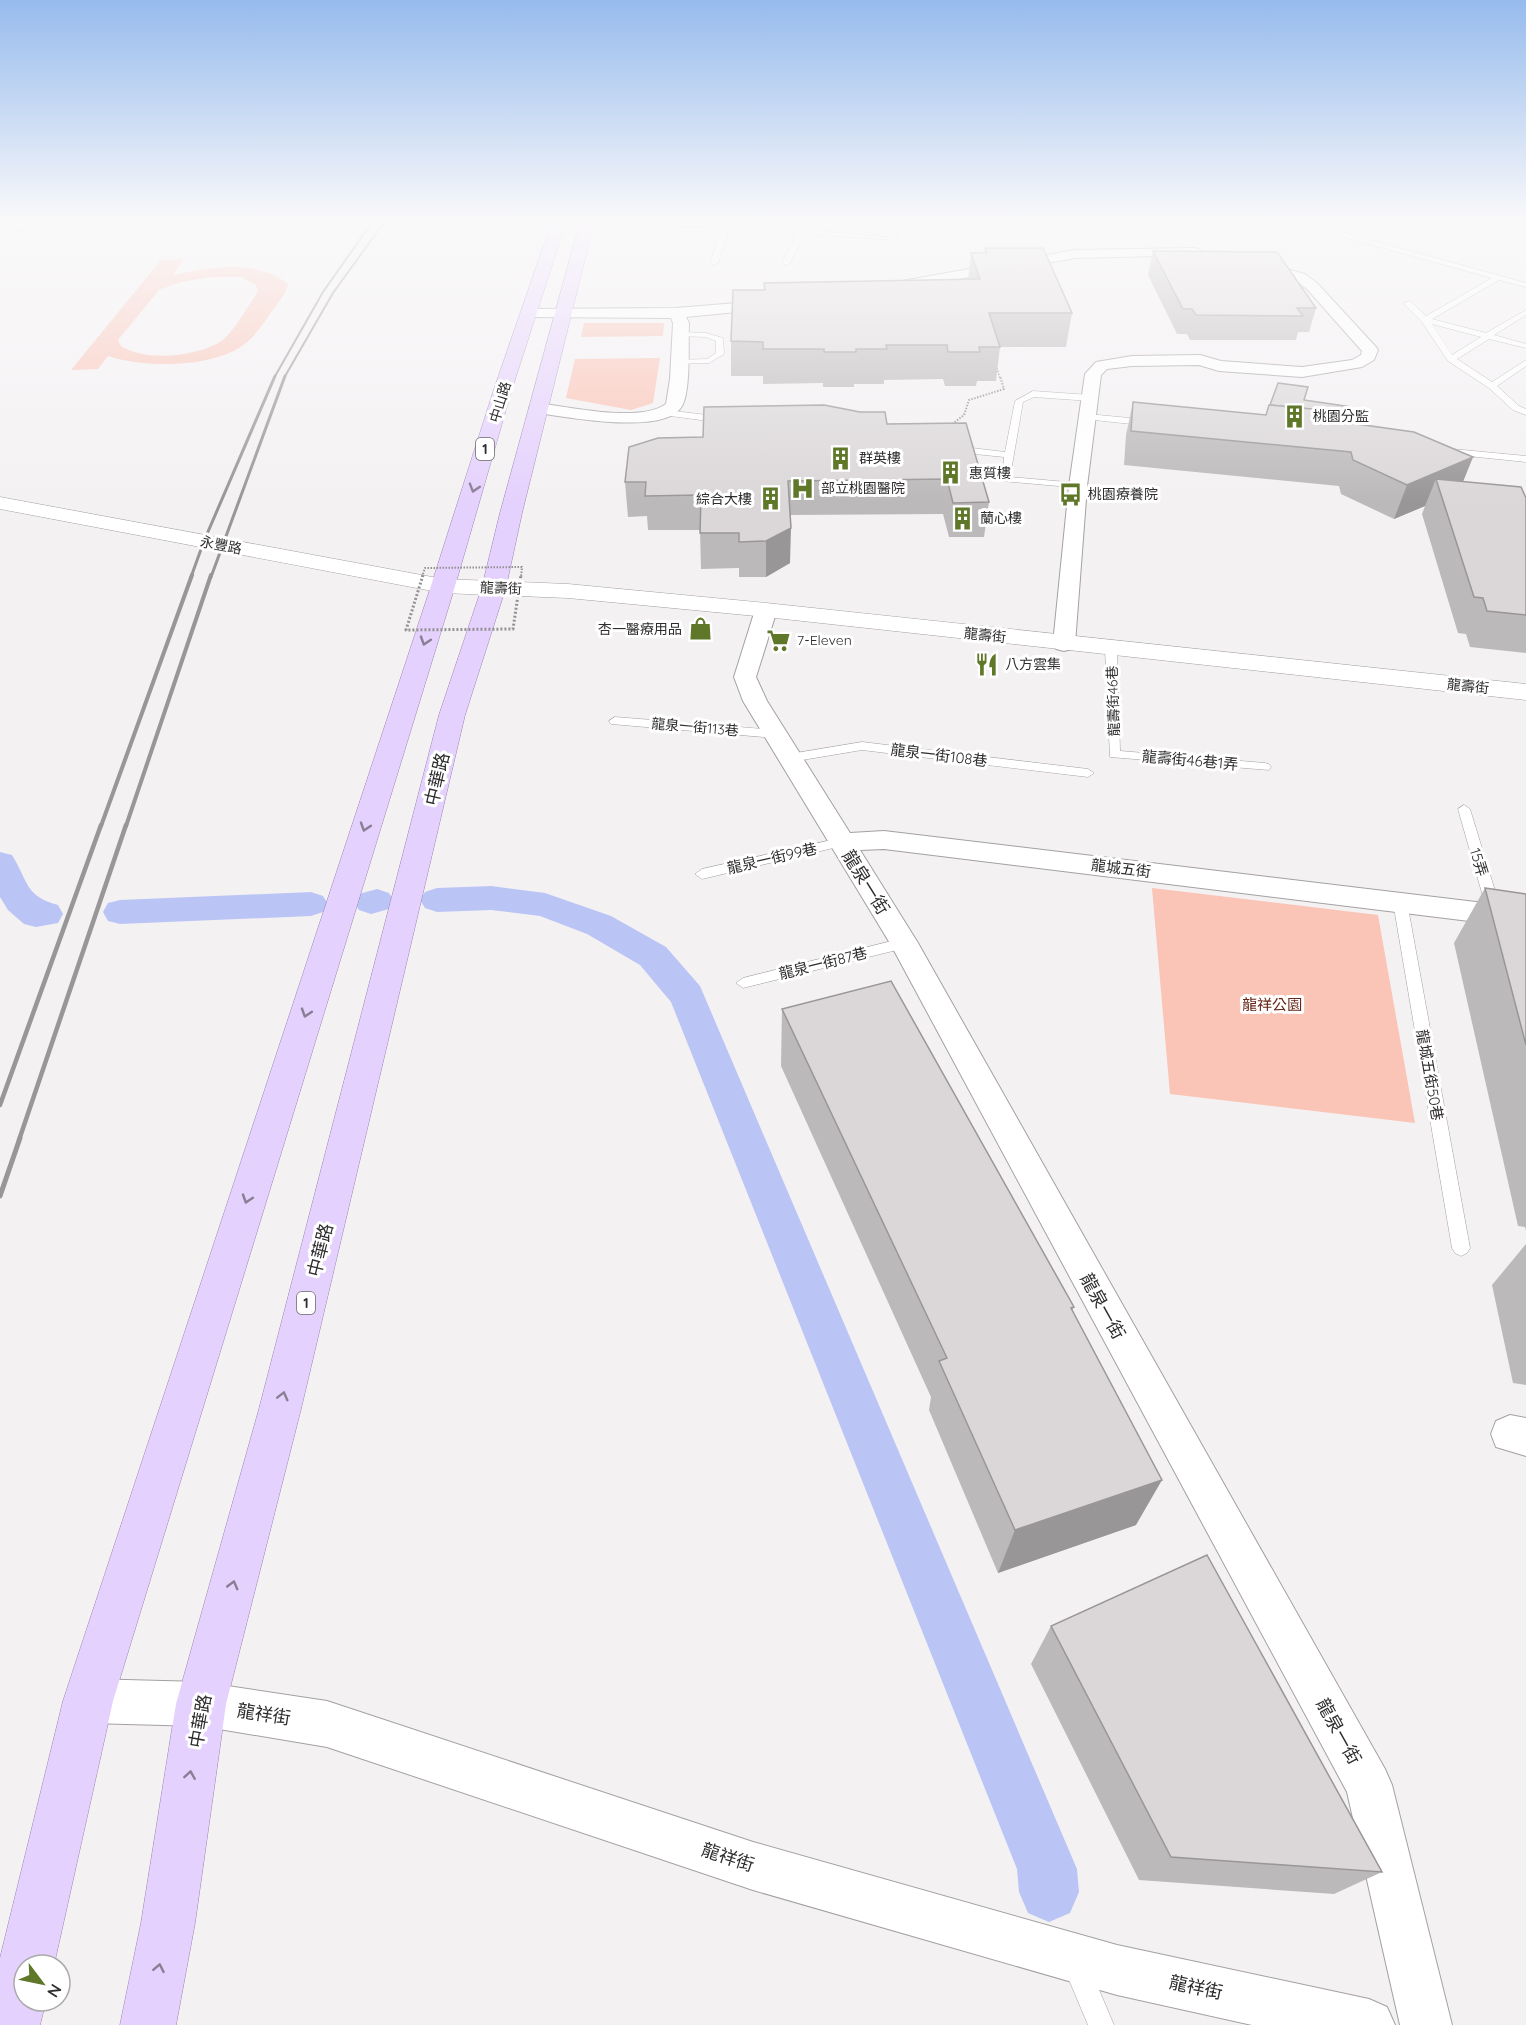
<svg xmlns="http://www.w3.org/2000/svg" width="1526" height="2025" viewBox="0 0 1526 2025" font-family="Quicksand,'Noto Sans TC',sans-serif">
	<rect width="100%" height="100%" fill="#f4f1f3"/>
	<g fill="#fac4b6" fill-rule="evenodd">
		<path d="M 184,259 L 173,275 C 210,268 255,258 288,284 C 286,294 278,303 272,311 C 263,324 255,337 242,346 C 210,368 143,368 108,356 L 98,369 L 71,370 L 161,260 ZM 212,277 L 241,277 L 256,285 L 258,291 C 251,302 232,333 223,340 C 199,357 145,362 121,346 L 118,340 L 159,290 L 181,282 Z"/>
		<polygon points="584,323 664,323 663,336 581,337"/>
		<polygon points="660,358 653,403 631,410 566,398 575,359"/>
		<polygon points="1152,888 1378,915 1415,1123 1170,1094"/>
	</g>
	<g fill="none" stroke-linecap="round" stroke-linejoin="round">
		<g fill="#bbc5f5" fill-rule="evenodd">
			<path d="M 0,852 L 12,855 C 29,883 25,896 58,905 L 63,914 L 58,923 L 36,927 L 24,924 L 8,910 L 0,897 Z"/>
			<polygon points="491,886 545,893 611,916 666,947 700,986 1077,1869 1079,1892 1070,1913 1049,1922 1028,1913 1019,1892 1017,1869 671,1002 640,965 587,934 540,916 491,910 437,912 425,908 420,900 425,892 437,888"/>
			<polygon points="377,889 389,893 394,901 389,909 371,914 359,910 354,902 359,894"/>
			<polygon points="311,892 323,896 328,904 323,912 311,916 120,924 108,921 103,912 108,903 120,900"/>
		</g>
		<defs>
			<g id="service">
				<path d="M 139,219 L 153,219 L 150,221 C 192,235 242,229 281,219 C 295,215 335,219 351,219 L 799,230 L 805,219 L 811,219 L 806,230 L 898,238 L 895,240 L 804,234 L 790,263 L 786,265 L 782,263 L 797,234 L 728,232 L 718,263 L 714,265 L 710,263 L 721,232 L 295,221 L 217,233 L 179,232 L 141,222 L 92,230 L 10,235 L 7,233 L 92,226 Z"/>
				<path d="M 1266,219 L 1278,219 L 1330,229 L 1526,283 L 1526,287 L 1499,280 L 1432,319 L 1486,333 L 1526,310 L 1526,315 L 1494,335 L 1526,344 L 1526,348 L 1489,339 L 1457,359 L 1492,382 L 1526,360 L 1526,366 L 1497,386 L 1519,406 L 1526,409 L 1526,415 L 1513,410 L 1489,388 L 1448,361 L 1422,322 L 1403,303 L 1410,301 L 1426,316 L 1492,278 L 1329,233 ZM 1432,324 L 1481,337 L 1452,355 Z"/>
				<polygon points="681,332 706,333 723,338 724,354 709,363 675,364 675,360 707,359 716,353 716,341 706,337 678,336 677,334"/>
				<polygon points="1033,391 1090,395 1094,398 1090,401 1034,397 1023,402 1010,477 1078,483 1081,484 1081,488 1002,481 1004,457 955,452 950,449 955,446 1005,452 1015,401"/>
				<polygon points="666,410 723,417 727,420 723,423 663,415 662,413"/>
				<polygon points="1088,414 1150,420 1154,423 1150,426 1085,419 1084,417"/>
				<polygon points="1442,448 1526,456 1526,462 1439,453 1437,451"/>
				<polygon points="1111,646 1117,649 1120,751 1265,763 1269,764 1271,767 1269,770 1110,757 1105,649"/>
				<polygon points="615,717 775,730 781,734 775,738 611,724 609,721"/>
				<polygon points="862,742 1088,769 1094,773 1088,777 862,750 790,762 784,758 790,754"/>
				<polygon points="1464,805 1470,809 1500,907 1498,910 1488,910 1486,907 1458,809"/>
				<polygon points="841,838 848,842 846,845 702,879 695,874 702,869"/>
				<polygon points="1400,897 1407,902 1470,1248 1467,1253 1461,1256 1455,1253 1452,1248 1393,902"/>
				<polygon points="904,938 909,939 911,943 909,947 743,988 736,983 743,978"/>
				<polygon points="1077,1955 1086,1959 1114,2025 1088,2025 1064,1968 1068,1959"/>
			</g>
			<g id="minor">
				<polygon points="1194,248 1199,249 1201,252 1199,255 1075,258 885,292 878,288 885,284 1075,250"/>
				<polygon points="1255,260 1305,274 1317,283 1376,347 1378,350 1374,360 1362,367 1302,377 1219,371 1199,365 1132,366 1107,369 1101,375 1087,486 1075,644 1072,649 1064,651 1056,649 1053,644 1069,486 1085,374 1096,362 1132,356 1200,355 1221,361 1302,367 1352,360 1361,355 1362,351 1307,289 1295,280 1250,267 1248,264"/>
				<path d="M 772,300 L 777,302 L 780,305 L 777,308 L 686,317 L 689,323 C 688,343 691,391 682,406 C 666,436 567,417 538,413 L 532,412 L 529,408 L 532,404 L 538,403 C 570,407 640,423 666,404 L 670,379 L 673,323 L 671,318 L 530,317 L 522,312 L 525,309 L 676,308 Z"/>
				<polygon points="766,604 774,605 777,610 756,677 767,701 850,833 884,831 1526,908 1526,928 884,849 860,850 918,943 1385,1769 1392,1785 1452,2025 1400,2025 1347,1792 891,945 743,701 734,677 755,610 758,605"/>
				<polygon points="1510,1415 1526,1418 1526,1456 1496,1447 1491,1434 1496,1421"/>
				<polygon points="88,1679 201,1682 327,1701 753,1842 1117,1945 1369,1999 1387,2007 1395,2025 1252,2025 1117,1995 753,1890 327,1747 201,1726 88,1723 72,1717 66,1701 72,1685"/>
			</g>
			<polygon id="tertiary" points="0,497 443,579 568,584 766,603 1526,684 1526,700 766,617 568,598 443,593 0,509"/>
			<g id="primary">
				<polygon points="553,219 567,219 512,389 455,586 113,1701 54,1965 24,1965 24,2001 46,2001 40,2025 0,2025 0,1958 63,1701 431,586 494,389"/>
				<polygon points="581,219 595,219 522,513 506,587 465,715 301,1409 226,1704 195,1923 176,2025 120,2025 141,1923 176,1704 259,1409 439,715 482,587 500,513"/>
			</g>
		</defs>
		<use href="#service" stroke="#a3a0a3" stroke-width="1"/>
		<use href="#minor" stroke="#a3a0a3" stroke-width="2"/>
		<use href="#tertiary" stroke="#a3a0a3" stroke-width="1"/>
		<use href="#primary" stroke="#9983b4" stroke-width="1"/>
		<use href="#service" fill="#fff" fill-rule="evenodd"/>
		<use href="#minor" fill="#fff" fill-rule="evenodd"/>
		<use href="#tertiary" fill="#fff" fill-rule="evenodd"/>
		<use href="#primary" fill="#e5d1fd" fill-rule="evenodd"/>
		<g stroke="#989697" stroke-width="2">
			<polyline points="274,378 323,292 368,228 378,219"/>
			<polyline points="284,378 333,293 380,228 390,219"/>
		</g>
		<g stroke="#989697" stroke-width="3">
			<polyline points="191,577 204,541 275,376"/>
			<polyline points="211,577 285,376"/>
		</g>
		<g stroke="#989697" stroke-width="4">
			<polyline points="101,826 192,575"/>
			<polyline points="126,826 211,575"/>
		</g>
		<g stroke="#989697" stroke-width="4.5">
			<polyline points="0,1105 101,825"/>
			<polyline points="19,1140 126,825"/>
		</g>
		<polyline stroke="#989697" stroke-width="5" points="0,1196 20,1138"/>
		<polyline stroke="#949193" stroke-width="1.5" stroke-dasharray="1.5 1.5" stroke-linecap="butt" points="996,365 1000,378"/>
		<g stroke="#949193" stroke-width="2" stroke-dasharray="1.5 1.5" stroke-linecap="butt">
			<polyline points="950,426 964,415 969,400 1004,389 1000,376"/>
			<polyline points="422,577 425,568 522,567 521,577"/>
		</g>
		<polyline stroke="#949193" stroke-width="3" stroke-dasharray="2 2" stroke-linecap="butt" points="423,575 406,630 513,629 521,575"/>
	</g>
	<g fill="#bcb9ba">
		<polygon points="985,248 1072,313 1066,347 1000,347 996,381 977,381 976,386 945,386 943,379 884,380 884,384 854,384 854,387 823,387 823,383 763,384 763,376 731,376 731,341 764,290 764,283 968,280 971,253 985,253"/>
		<polygon points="1153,251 1316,308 1309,332 1298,332 1296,340 1190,340 1187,334 1177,334 1148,275"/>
		<polygon points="1304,400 1350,413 1350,423 1473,457 1463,482 1526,498 1526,653 1470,647 1466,634 1458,633 1422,514 1425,506 1394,519 1341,494 1339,486 1124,465 1126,435 1133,402 1266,415"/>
		<polygon points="887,424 989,502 984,537 949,537 943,514 790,515 790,563 766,577 739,577 739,568 701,569 700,530 648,530 647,516 628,517 625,482 703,437"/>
		<polygon points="1485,888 1526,894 1526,1231 1525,1227 1518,1226 1454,943"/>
		<polygon points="782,1009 1074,1307 1072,1311 1136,1525 998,1573 929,1410 931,1397 781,1066"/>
		<polygon points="1526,1244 1526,1385 1513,1383 1492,1285"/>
		<polygon points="1051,1626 1382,1872 1334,1894 1139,1880 1031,1664"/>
	</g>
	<g fill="#999697">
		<polygon points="25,219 62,219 27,223"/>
		<polygon points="1473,457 1459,491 1436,479 1425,506 1394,519 1407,485"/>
		<polygon points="791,528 790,563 766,577 766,541"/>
		<polygon points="1162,1480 1136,1525 998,1573 1015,1530"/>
	</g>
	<g fill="#dbd7d8" stroke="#999697" stroke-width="1.5">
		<polygon points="985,248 1043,248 1072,313 989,313 1000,347 979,347 980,352 948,352 947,345 886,345 887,349 856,349 856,352 824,352 824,349 763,349 763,342 731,341 733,290 765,290 764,283 980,279 971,253 987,253"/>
		<polygon points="1153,251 1277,252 1316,308 1297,308 1303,316 1196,315 1192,309 1183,309"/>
		<polygon points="1278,383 1308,387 1304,400 1351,407 1350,413 1270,405"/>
		<polygon points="1133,402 1266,415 1269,405 1352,413 1350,423 1414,432 1473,457 1407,485 1353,460 1351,452 1131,431"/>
		<polygon points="824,405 860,412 885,412 887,424 966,423 989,502 953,503 947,479 788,481 791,528 766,541 739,542 739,533 700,533 701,495 645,496 646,482 625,482 629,447 658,438 703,437 704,407"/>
		<polygon points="1436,479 1521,487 1526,498 1526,615 1487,611 1483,598 1474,597"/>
		<polygon points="1485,888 1526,894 1526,1045"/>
		<polygon points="891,981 1074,1307 1071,1308 1162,1480 1015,1530 939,1361 947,1358 782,1009"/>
		<polygon points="1207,1555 1382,1872 1171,1857 1051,1626"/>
	</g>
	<defs><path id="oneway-chevron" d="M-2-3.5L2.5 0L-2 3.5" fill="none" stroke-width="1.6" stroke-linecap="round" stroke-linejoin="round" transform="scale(1.5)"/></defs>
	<g stroke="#8a7e95">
		<use href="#oneway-chevron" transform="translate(474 488) rotate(107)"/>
		<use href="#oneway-chevron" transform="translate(425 641) rotate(108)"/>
		<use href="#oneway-chevron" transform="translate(365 827) rotate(108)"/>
		<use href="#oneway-chevron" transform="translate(306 1013) rotate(108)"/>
		<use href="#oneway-chevron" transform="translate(247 1199) rotate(108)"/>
		<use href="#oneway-chevron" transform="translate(283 1396) rotate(-76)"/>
		<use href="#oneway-chevron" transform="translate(233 1585) rotate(-75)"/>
		<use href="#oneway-chevron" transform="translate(190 1775) rotate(-81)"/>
		<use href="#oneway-chevron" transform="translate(159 1968) rotate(-79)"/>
	</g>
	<linearGradient id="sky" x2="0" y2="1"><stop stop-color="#96bbed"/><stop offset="0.44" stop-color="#faf9fa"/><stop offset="1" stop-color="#faf9fa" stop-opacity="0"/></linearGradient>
	<rect width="1526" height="502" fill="url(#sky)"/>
	<defs>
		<symbol id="building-bare" viewBox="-9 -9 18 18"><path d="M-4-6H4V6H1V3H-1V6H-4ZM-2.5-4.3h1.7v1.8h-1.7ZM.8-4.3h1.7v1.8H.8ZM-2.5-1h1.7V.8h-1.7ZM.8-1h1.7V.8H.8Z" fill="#5f7728" stroke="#fff" stroke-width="2.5" paint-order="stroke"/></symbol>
		<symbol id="hospital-bare" viewBox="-9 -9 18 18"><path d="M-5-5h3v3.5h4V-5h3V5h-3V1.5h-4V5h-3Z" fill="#5f7728" stroke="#fff" stroke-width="2.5" paint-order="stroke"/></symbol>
		<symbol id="bus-bare" viewBox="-9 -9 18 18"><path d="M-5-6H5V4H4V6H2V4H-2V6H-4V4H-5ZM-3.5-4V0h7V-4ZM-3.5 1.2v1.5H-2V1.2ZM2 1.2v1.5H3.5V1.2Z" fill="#5f7728" stroke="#fff" stroke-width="2.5" paint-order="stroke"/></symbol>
		<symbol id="shop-bare" viewBox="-9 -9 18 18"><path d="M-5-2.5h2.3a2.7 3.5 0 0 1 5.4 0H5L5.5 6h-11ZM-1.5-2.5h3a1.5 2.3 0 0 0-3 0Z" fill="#5f7728" stroke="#fff" stroke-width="2.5" paint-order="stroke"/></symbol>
		<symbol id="supermarket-bare" viewBox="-9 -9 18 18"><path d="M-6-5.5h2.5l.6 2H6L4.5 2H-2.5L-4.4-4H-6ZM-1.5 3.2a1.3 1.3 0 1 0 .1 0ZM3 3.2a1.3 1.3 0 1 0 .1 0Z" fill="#5f7728" stroke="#fff" stroke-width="2.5" paint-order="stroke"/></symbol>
		<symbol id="restaurant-bare" viewBox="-9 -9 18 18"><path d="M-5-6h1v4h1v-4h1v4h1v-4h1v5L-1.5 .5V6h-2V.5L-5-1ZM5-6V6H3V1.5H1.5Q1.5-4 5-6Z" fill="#5f7728" stroke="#fff" stroke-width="2.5" paint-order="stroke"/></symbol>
	</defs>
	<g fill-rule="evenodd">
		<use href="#building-bare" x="1278" y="400" width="33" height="33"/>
		<use href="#building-bare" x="824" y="442" width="33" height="33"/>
		<use href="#building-bare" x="934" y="456" width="33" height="33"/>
		<use href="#hospital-bare" x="786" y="472" width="33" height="33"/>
		<use href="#bus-bare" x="1054" y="478" width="33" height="33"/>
		<use href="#building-bare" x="754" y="482" width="33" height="33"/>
		<use href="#building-bare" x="946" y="502" width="33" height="33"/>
		<use href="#shop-bare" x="684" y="612" width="33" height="33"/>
		<use href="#supermarket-bare" x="762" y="624" width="33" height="33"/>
		<use href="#restaurant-bare" x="970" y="648" width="33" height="33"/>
	</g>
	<g text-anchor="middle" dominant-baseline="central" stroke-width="6" stroke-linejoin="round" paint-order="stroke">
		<g font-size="14" fill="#2e2c2d" stroke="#fff">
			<text transform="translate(500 402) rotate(-73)">中山路</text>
			<text transform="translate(221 545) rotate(11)">永豐路</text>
			<text transform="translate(501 588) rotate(2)">龍壽街</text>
			<text transform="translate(985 635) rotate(6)">龍壽街</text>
			<text transform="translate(1468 686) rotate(6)">龍壽街</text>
			<text transform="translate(1113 701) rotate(-92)">龍壽街46巷</text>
			<text transform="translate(695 727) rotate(5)">龍泉一街113巷</text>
		</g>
		<g font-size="14" fill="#2e2c2d" stroke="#fff" text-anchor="start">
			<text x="1313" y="416">桃園分監</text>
			<text x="859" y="458">群英樓</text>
			<text x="969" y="473">惠質樓</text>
			<text x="821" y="488">部立桃園醫院</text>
			<text x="1088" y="494">桃園療養院</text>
			<text x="752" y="499" text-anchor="end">綜合大樓</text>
			<text x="980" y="518">蘭心樓</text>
			<text x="682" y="629" text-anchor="end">杏一醫療用品</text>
			<text x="797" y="640">7-Eleven</text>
			<text x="1005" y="664">八方雲集</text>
		</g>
		<g fill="#fff" stroke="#6d6b6c" stroke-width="1.5">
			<rect x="476" y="438" width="18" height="22" rx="4.5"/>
			<rect x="297" y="1292" width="18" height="22" rx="4.5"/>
		</g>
		<g font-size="14" font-weight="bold" fill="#2e2c2d">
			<text x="485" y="449">1</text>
			<text x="306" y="1303">1</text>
		</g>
		<g font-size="15" fill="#2e2c2d" stroke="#fff">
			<text transform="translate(939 755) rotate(7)">龍泉一街108巷</text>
			<text transform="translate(1190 760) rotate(5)">龍壽街46巷1弄</text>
			<text transform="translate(772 858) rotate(-13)">龍泉一街99巷</text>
			<text transform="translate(1479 862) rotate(73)">15弄</text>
			<text transform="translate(1121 868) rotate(7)">龍城五街</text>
			<text transform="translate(823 963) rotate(-14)">龍泉一街87巷</text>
			<text transform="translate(1430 1075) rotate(80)">龍城五街50巷</text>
		</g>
		<g font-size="15" fill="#672616" stroke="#fff">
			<text x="1272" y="1004">龍祥公園</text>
		</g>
		<g font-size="18" fill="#2e2c2d" stroke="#fff">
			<text transform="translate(437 779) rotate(-77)">中華路</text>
			<text transform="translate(866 882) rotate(58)">龍泉一街</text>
			<text transform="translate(320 1250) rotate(-76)">中華路</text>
			<text transform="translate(1103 1306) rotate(61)">龍泉一街</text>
			<text transform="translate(264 1714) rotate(9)">龍祥街</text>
			<text transform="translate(200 1721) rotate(-80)">中華路</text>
			<text transform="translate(1339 1731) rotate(61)">龍泉一街</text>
			<text transform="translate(728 1857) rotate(18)">龍祥街</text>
			<text transform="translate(1196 1987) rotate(12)">龍祥街</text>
		</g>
	</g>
	<g transform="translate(42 1983) rotate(122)"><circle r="28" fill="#ffffff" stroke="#ababab" stroke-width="1.5"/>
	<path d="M0-4.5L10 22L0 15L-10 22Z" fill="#5f7728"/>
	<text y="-9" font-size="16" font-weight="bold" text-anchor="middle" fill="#2e2c2d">N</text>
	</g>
</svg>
